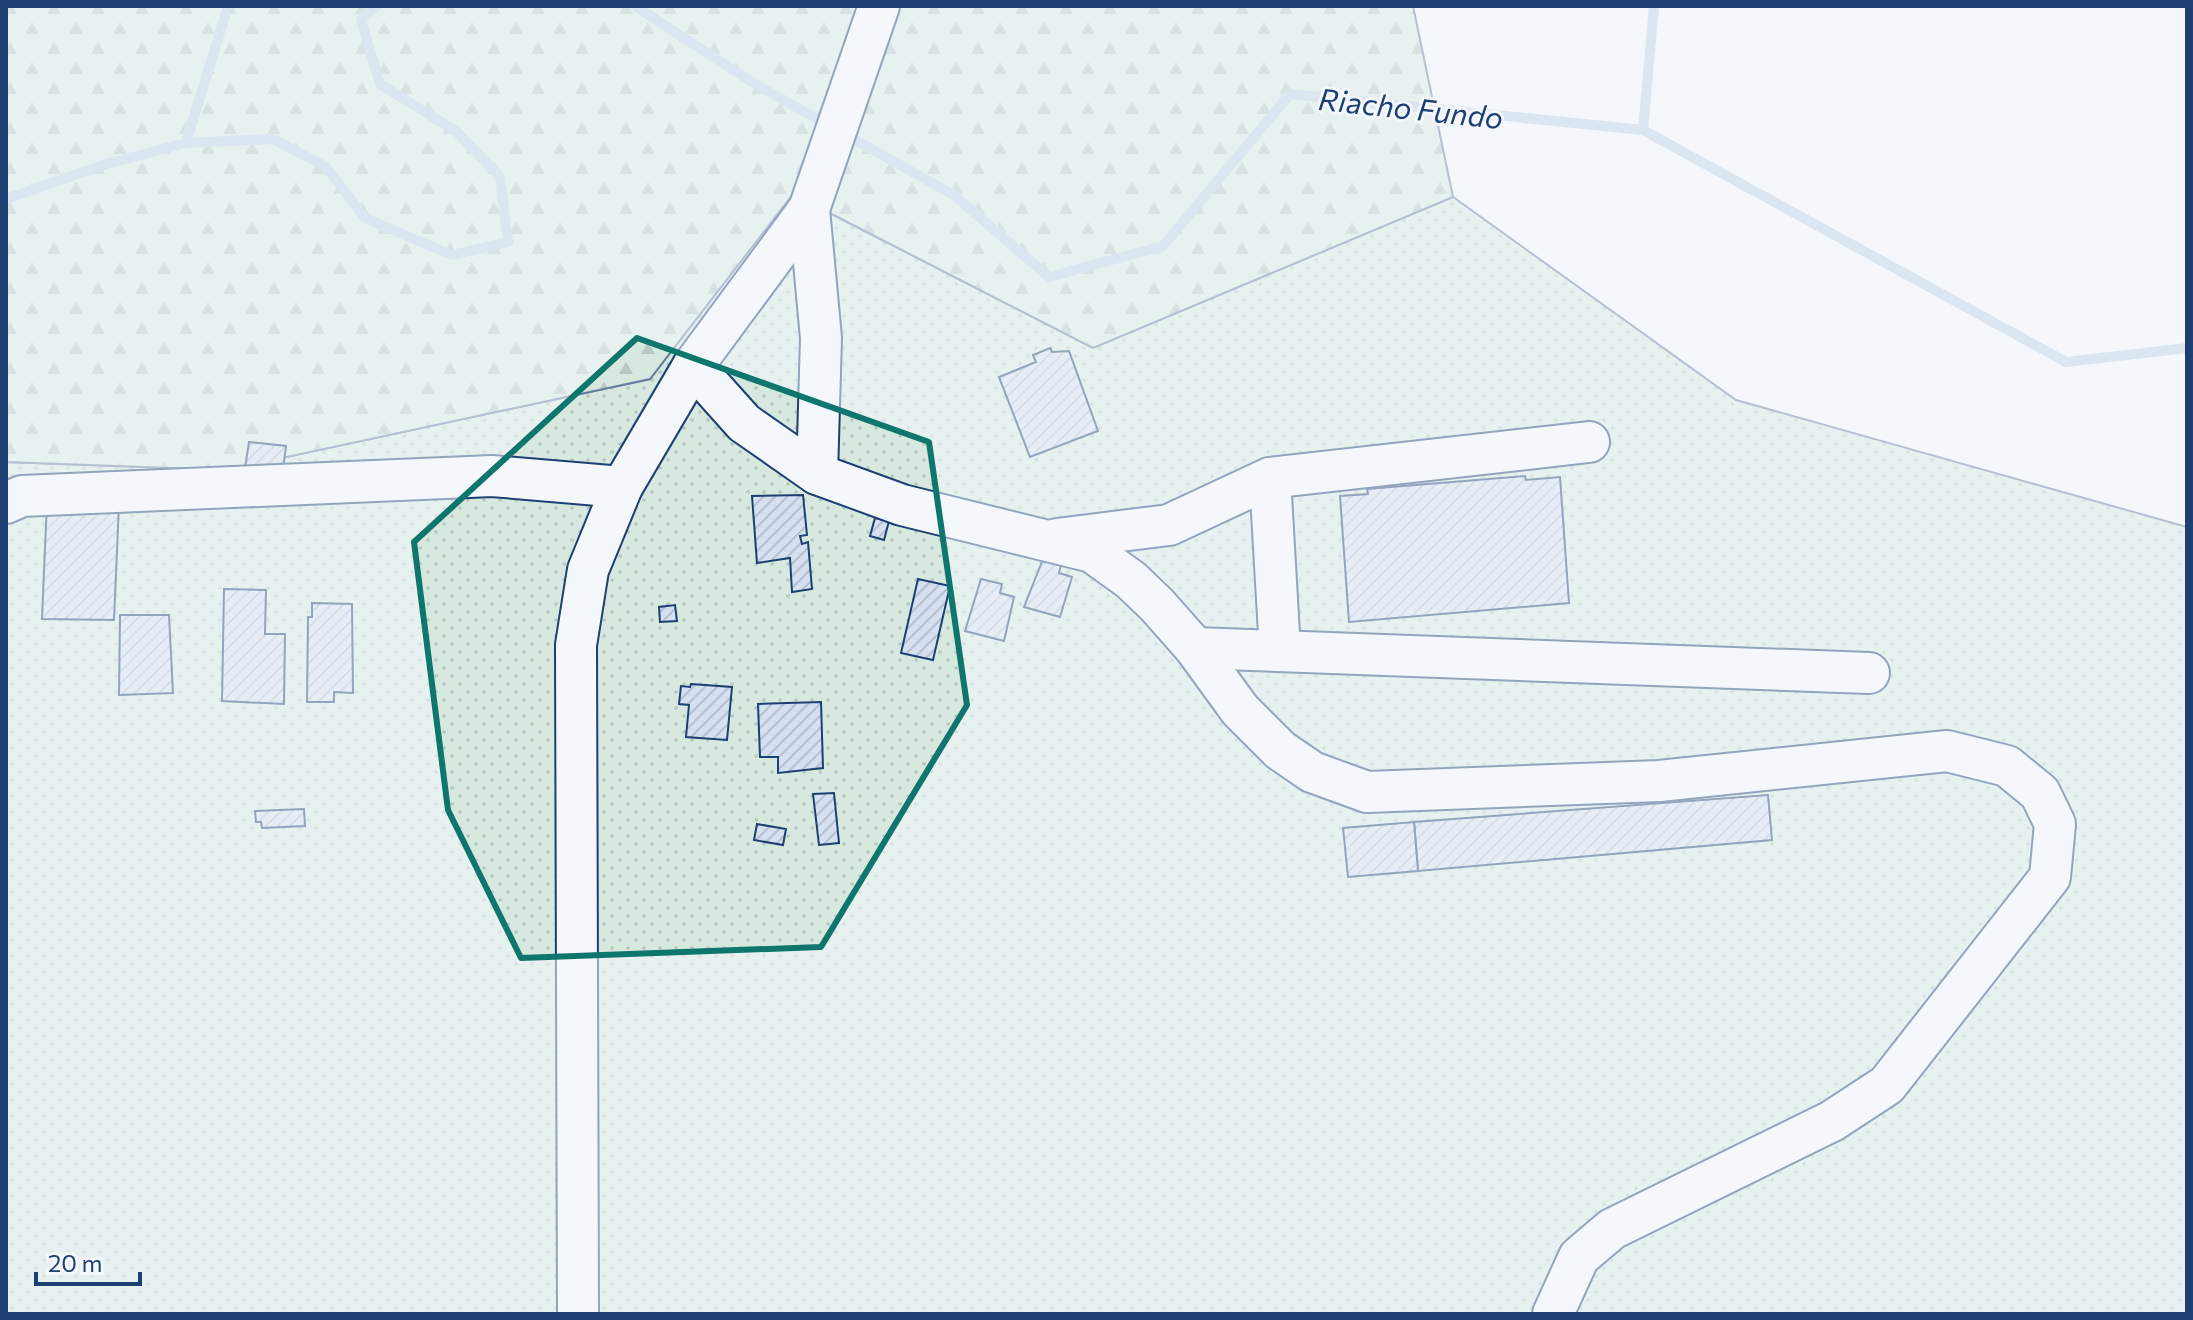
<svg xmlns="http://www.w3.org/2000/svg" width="2193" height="1320" viewBox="0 0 2193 1320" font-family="Commissioner,sans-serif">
	<defs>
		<pattern id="grass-dots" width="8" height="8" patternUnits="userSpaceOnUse" patternTransform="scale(2)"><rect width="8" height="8" fill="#d7e8df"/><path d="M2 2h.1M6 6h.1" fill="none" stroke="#b8c8c3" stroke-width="1.8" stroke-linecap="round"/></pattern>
		<pattern id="forest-firs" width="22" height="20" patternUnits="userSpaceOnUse" patternTransform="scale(2)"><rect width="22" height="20" fill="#d7e8df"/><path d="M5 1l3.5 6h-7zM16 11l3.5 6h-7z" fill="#b8c8c3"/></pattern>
		<pattern id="building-hatch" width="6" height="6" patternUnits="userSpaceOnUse" patternTransform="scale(2)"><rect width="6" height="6" fill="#d5e0f0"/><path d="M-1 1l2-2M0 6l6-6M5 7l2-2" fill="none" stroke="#b6c1d1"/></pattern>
	</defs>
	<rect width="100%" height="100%" fill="#f4f7fb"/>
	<polygon fill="url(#grass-dots)" stroke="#687fa3" stroke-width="2" points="792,194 1093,348 1453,197 1736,400 2187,527 2187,1314 6,1314 6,462 226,470 650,379"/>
	<polygon fill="url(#forest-firs)" stroke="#687fa3" stroke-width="2" points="6,6 1413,6 1453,197 1093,348 793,194 650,379 226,470 6,462"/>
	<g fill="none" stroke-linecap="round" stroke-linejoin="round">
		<g stroke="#bed0e5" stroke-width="10">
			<polyline points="635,6 755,84 828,125"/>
			<polyline points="1643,130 1654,6"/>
			<polyline points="845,134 955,196 1049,277 1163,246 1290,94 1643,130 2066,362 2187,348"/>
			<polyline points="186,143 228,6"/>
			<polyline points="6,199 106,164 186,143 273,139 326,167 365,218 452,255 508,242 500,177 457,132 380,84 361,20 377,6"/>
		</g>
	</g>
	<g fill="url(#building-hatch)" stroke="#1d3f73" stroke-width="2">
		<polygon points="1050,348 1052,352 1069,351 1098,431 1030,457 999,377 1036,362 1033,355"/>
		<polygon points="249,442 286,446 280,494 242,488"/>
		<polygon points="1525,476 1526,480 1560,477 1569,603 1349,622 1340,496 1368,494 1367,489"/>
		<polygon points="803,495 807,535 800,536 802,544 808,542 812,589 792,592 790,558 757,563 752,496"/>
		<polygon points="47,501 119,504 114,620 42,619"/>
		<polygon points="875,518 889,521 884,540 870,536"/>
		<polygon points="1043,559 1061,565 1059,573 1072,577 1060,617 1024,607"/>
		<polygon points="918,579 950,586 933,660 901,653"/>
		<polygon points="981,579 1002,584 1000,593 1014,597 1004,641 965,631"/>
		<polygon points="224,589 266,590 265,634 285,634 284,704 222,701"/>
		<polygon points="312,603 352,604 353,693 334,692 334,702 307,702 308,617 312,617"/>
		<polygon points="675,605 677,621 660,622 659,607"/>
		<polygon points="120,615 169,615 173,693 119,695"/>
		<polygon points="691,684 732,687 727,740 686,737 689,705 679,704 681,686 690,687"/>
		<polygon points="821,702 823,768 778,773 778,757 760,757 758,704"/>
		<polygon points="834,793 839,843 819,845 813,794"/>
		<polygon points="1768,795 1772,840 1418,871 1414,822"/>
		<polygon points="304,809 305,826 262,828 261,822 256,822 255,811"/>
		<polygon points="1414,822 1418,871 1348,877 1343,828"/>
		<polygon points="757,824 786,829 783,845 754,840"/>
	</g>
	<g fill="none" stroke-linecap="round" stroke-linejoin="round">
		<defs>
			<g id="minor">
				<polyline points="809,209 821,338 817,474"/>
				<polyline points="693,366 744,423 817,474 902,505 1092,552 1131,580 1157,605 1195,648 1240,710 1280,750 1312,772 1367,792 1659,781 1947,751 2007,766 2040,793 2055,824 2050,877 1887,1085 1832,1121 1612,1229 1579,1257 1553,1314"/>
				<polyline points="1270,478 1280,651"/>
				<polyline points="6,503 22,496 492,476 622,487"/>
				<polyline points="1057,539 1169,525 1270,478 1589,442"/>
				<polyline points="1195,648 1869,673"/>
				<polyline points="578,1314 576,645 588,570 622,487 693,366 809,209 879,6"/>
			</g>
		</defs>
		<use href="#minor" stroke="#1d3f73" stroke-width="44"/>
		<use href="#minor" stroke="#f4f7fb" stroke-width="40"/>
	</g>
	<path d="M0 0H2193V1320H0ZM 637,338 L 929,442 L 967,705 L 821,947 L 521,958 L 448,810 L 414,542 Z" fill="#f4f7fb" fill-opacity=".55" fill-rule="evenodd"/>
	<path fill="none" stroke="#0f766e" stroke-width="6" stroke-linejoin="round" d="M 637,338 L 929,442 L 967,705 L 821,947 L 521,958 L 448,810 L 414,542 Z"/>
	<g text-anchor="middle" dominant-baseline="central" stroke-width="6" stroke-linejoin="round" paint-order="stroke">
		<g font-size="30" font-style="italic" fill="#1d3f73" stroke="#f4f7fb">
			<text transform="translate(1411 107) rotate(6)">Riacho Fundo</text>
		</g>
	</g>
	<rect width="2193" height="1320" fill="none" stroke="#1d3f73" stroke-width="16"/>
	<path d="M36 1272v12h104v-12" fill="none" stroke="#1d3f73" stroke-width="4"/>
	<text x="48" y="1272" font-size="24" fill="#1d3f73" stroke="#f4f7fb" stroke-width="6" paint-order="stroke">20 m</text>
</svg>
